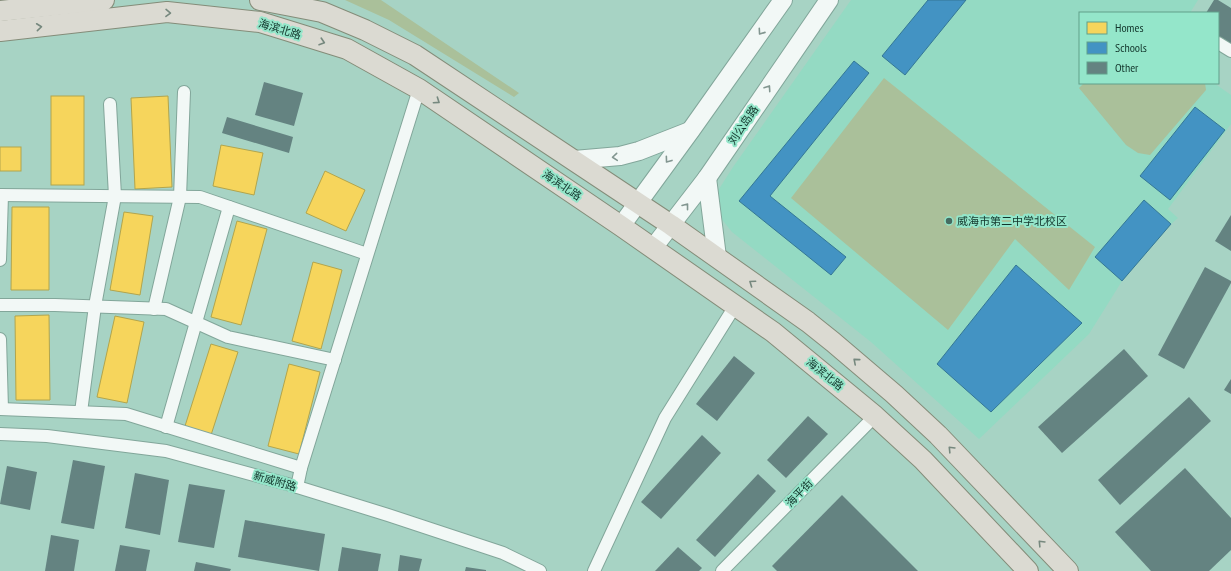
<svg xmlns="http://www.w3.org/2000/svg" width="1231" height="571" viewBox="0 0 1231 571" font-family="'PT Sans Narrow','Noto Sans SC',sans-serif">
	<rect width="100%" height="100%" fill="#a7d3c4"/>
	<polygon fill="#94dac3" points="851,0 1198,0 1190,13 1080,13 1080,83 1214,83 1231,95 1231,124 1168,209 1178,218 1171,224 1122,281 1089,334 979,439 871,342 732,232 720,217 718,205 719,189 733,167"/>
	<g fill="#aac09a">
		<polygon points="345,0 381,0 519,93 514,97 389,20"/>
		<polygon points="884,78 1095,247 1069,290 1015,239 948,330 791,198"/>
		<polygon points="1084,83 1205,83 1206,90 1150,155 1138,153 1126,145 1079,88"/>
	</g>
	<g fill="#f6d55c" stroke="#b2a54d">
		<rect x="51" y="96" width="33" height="89"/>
		<polygon points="168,96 172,187 135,189 131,98"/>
		<polygon points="221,145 263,153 254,195 213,186"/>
		<rect x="0" y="147" width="21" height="24"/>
		<polygon points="325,171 365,190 346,231 306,213"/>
		<polygon points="12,207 49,207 49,290 11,290"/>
		<polygon points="124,212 153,216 140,295 110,290"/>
		<polygon points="237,221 267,229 241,325 211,317"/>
		<polygon points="313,262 342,270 321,349 292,341"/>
		<polygon points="49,315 50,400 16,400 15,316"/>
		<polygon points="115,316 144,322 127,403 97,397"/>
		<polygon points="211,344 238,352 211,435 185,426"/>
		<polygon points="289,364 320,372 299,454 268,446"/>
	</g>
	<g fill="#4393c3" stroke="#347795">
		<polygon points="928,0 966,0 905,75 882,56"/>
		<polygon points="854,61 869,73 770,196 846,257 831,275 739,201"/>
		<polygon points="1195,107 1225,130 1170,200 1140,176"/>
		<polygon points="1144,200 1171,224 1122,281 1095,257"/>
		<polygon points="1016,265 1082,323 991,412 937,364"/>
	</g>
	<g fill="#648381">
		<polygon points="1214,0 1218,0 1231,8 1231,45 1218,37 1218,13 1206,13"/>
		<polygon points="264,82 303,93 294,126 255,115"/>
		<polygon points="227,117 293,137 289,153 222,133"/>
		<polygon points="1231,215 1231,251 1215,241"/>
		<polygon points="1205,267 1231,281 1231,283 1184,369 1158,355"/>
		<polygon points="1124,349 1148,376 1062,453 1038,427"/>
		<polygon points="734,356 755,373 717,421 696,404"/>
		<polygon points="1231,379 1231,394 1224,390"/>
		<polygon points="1189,397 1211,421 1120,505 1098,480"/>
		<polygon points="808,416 828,434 786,478 767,460"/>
		<polygon points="702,435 721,453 661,519 641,502"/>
		<polygon points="73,460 105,466 94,529 61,523"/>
		<polygon points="7,466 37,472 30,510 0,504"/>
		<polygon points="1185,468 1231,518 1231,550 1209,571 1151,571 1115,532"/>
		<polygon points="135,473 169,480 160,535 125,528"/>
		<polygon points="758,474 776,491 715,557 696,540"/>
		<polygon points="189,484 225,490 214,548 178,542"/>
		<polygon points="842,495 918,571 777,571 772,566"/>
		<polygon points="245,520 325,534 319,571 238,557"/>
		<polygon points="51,535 79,540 74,571 45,571"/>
		<polygon points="120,545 150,550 146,571 115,571"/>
		<polygon points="342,547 381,554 378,571 338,571"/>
		<polygon points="678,547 702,568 699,571 655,571"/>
		<polygon points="400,555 422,559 419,571 398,571"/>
		<polygon points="196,562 231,569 230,571 194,571"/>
		<polygon points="466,567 486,570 486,571 465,571"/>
	</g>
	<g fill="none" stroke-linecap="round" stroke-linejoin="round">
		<defs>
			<g id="minor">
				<polyline points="1218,43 1231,51"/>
				<polyline points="0,195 200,197 367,254"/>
				<polyline points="0,260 2,195"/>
				<polyline points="0,305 55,305 166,309 228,337 335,360"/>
				<polyline points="154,309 180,197 184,92"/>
				<polyline points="0,339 2,409"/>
				<polyline points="0,409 126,414 301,468"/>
				<polyline points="81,412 95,306 115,196 110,104"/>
				<polyline points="166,427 229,207"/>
				<polyline points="0,434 47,436 166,451 291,485 388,515 503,553 540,571"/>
				<polyline points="297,487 301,468 419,89"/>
				<polyline points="594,571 665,418 735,306"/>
				<polyline points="722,571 875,416"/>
			</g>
			<g id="secondary">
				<polyline points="574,160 620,156 639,151 690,131"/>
				<polyline points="707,178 717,257"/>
				<polyline points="621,226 691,130 783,0"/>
				<polyline points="653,248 707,178 829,0"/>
			</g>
			<g id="primary">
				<polyline points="260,0 322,12 365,30 415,55 671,225 808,322 833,342 894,394 938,435 1068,571"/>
				<polyline points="0,11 104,0"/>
				<polyline points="0,31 167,12 260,22 347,49 419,89 621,226 773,332 875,416 923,460 1028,571"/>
			</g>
		</defs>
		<use href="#minor" stroke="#82a69a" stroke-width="14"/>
		<use href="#secondary" stroke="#82a69a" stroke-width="20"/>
		<use href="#primary" stroke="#848c79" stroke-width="22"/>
		<use href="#minor" stroke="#f2f8f6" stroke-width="12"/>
		<use href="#secondary" stroke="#f2f8f6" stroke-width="18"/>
		<use href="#primary" stroke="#dbdad2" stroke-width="20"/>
	</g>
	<defs><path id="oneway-chevron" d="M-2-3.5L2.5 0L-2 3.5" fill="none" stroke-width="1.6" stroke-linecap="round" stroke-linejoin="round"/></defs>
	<g stroke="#76887e">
		<use href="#oneway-chevron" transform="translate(168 13) rotate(1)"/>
		<use href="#oneway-chevron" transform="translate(39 27) rotate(-6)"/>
		<use href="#oneway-chevron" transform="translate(322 42) rotate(18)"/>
		<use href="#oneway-chevron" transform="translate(437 101) rotate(34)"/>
		<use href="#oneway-chevron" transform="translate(752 283) rotate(-145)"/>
		<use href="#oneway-chevron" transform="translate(856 361) rotate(-139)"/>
		<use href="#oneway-chevron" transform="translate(951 449) rotate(-134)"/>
		<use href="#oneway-chevron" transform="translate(1041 543) rotate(-134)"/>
	</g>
	<g stroke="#829690">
		<use href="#oneway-chevron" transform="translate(761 32) rotate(125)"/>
		<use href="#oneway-chevron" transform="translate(768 88) rotate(-56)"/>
		<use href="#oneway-chevron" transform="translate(615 157) rotate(175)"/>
		<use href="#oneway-chevron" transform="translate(668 160) rotate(126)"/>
		<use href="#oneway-chevron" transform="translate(686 206) rotate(-52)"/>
	</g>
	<circle fill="#466c61" stroke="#94e6ca" stroke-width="1.5" cx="949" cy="221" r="4"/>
	<g text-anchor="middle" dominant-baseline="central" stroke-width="4" stroke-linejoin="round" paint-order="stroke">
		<g font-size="11" fill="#12352b" stroke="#94e6ca">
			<text transform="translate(280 29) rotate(17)">海滨北路</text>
			<text transform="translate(743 125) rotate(-56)">刘公岛路</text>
			<text transform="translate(562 185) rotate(34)">海滨北路</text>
			<text transform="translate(825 374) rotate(39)">海滨北路</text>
			<text transform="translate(275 481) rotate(16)">新威附路</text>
			<text transform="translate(799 493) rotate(-46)">海平街</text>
		</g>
		<g font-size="11" fill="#12352b" stroke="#94e6ca" text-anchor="start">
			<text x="957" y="221">威海市第二中学北校区</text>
		</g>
	</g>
	<rect x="1079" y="12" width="140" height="72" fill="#94e6ca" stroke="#609f8a"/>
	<rect x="1087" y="22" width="20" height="12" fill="#f6d55c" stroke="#609f8a"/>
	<text x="1115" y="32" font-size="12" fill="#12352b">Homes</text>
	<rect x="1087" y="42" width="20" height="12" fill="#4393c3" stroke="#609f8a"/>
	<text x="1115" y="52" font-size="12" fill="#12352b">Schools</text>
	<rect x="1087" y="62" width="20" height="12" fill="#648381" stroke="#609f8a"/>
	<text x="1115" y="72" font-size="12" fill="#12352b">Other</text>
</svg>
